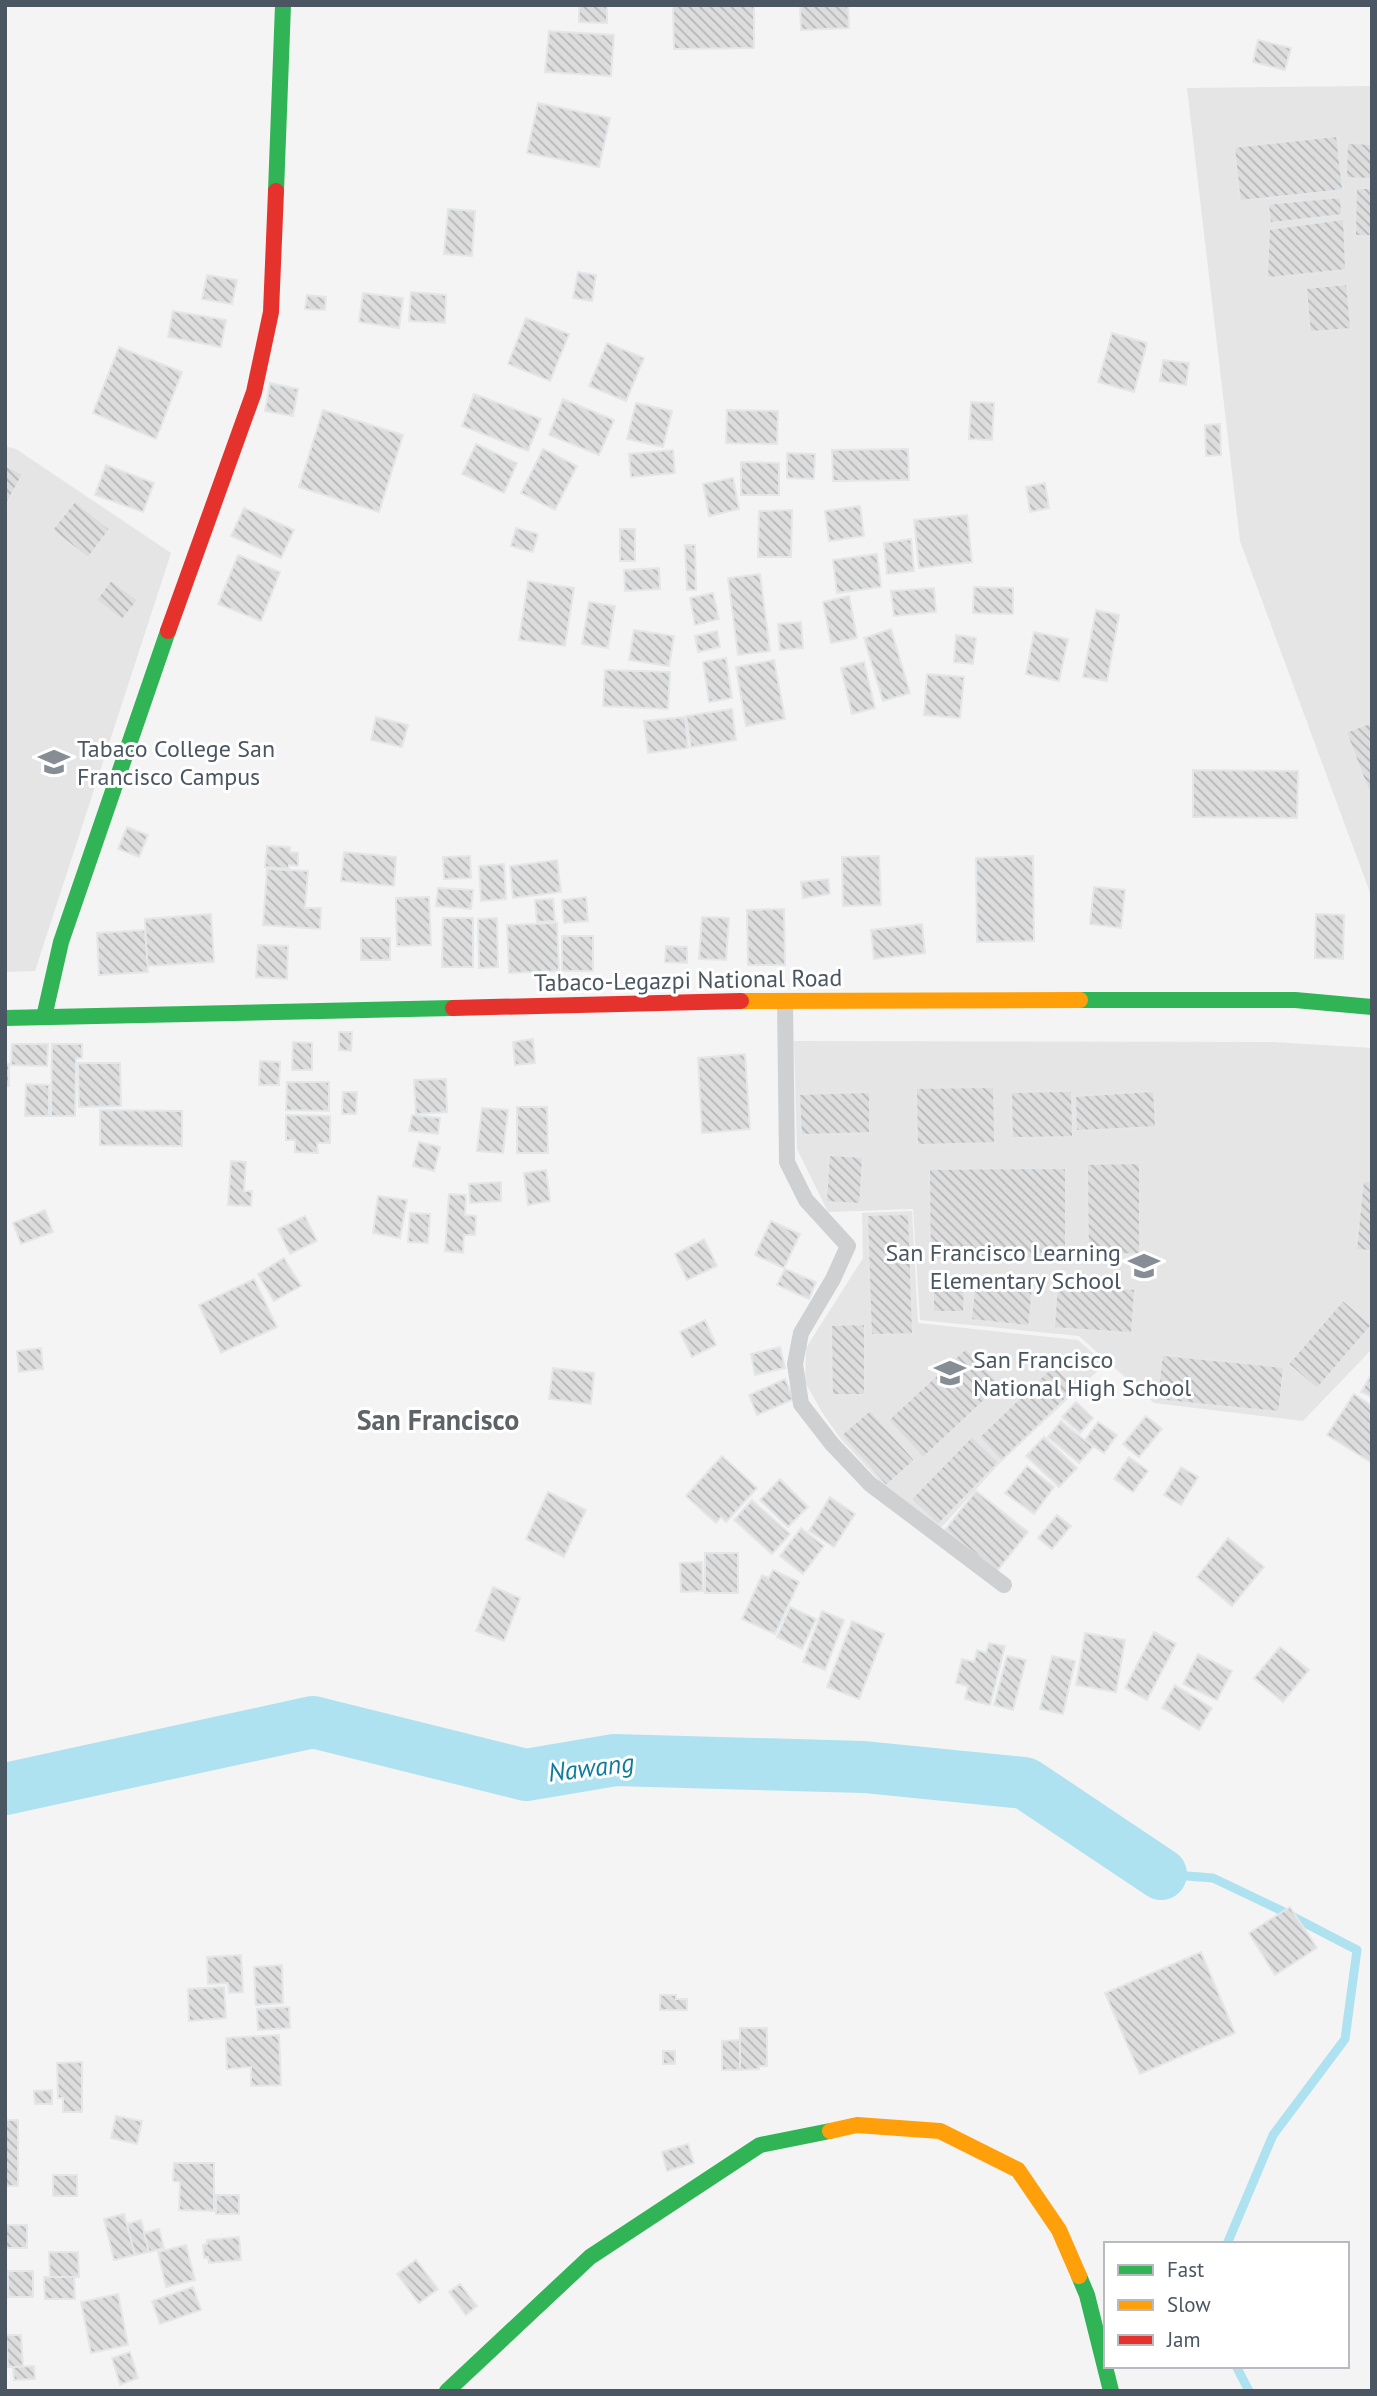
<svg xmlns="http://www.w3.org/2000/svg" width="1377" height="2396" viewBox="0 0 1377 2396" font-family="'PT Sans',sans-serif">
	<defs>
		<pattern id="building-back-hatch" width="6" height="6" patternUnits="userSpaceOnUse" patternTransform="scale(1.75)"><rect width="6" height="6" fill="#ddddde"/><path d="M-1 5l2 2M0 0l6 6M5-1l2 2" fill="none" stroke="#b5b6b7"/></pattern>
	</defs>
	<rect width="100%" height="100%" fill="#f4f4f4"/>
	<g fill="#e6e5e6">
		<polygon points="1372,86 1372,898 1240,541 1187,88"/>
		<polygon points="5,446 16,449 171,553 35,971 5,972"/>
		<polygon points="794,1041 1272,1042 1372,1048 1372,1349 1303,1421 1154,1403 1079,1336 920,1320 913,1209 828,1212 797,1149"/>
		<polygon points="912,1211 918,1323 1078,1340 1105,1364 999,1464 940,1529 885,1487 840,1438 822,1412 805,1382 806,1348 863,1258 862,1213"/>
	</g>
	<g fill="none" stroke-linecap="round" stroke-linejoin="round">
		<g stroke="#aee2f0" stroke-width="9">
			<polyline points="1161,1874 1213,1878 1278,1909 1357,1950 1345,2039 1273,2135 1227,2244"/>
			<polyline points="1236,2366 1249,2391"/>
		</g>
		<polyline stroke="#aee2f0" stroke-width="52" points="5,1789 313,1722 526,1775 615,1760 864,1767 1025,1783 1161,1874"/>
	</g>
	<g fill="url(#building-back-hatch)" stroke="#e5e6e7" stroke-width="2">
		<polygon points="579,5 607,5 607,23 579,22"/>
		<polygon points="673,5 754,5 754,48 674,49"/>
		<polygon points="800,5 848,5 849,28 801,30"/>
		<polygon points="549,31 614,35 611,76 545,72"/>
		<polygon points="1258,40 1291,48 1285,70 1253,62"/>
		<polygon points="538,103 610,118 599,167 527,153"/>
		<polygon points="1337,136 1343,190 1240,201 1234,147"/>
		<polygon points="1347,143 1372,144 1372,179 1346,178"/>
		<polygon points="1356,188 1372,188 1372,236 1355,236"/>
		<polygon points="1341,197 1342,215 1270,223 1268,204"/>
		<polygon points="448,209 475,211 472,256 444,254"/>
		<polygon points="1344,219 1346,270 1267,278 1269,229"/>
		<polygon points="578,272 596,275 592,301 573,298"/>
		<polygon points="207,275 237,280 232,304 202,299"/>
		<polygon points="1347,284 1351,329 1310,332 1306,288"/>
		<polygon points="411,292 446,295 445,323 409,321"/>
		<polygon points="363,293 403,298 399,328 359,322"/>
		<polygon points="307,295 326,297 325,310 305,309"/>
		<polygon points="173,311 226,320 221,347 168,337"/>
		<polygon points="526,318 569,334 550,381 508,364"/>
		<polygon points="1112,333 1147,343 1134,392 1098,382"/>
		<polygon points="607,343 644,358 626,401 589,386"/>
		<polygon points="119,347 182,372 156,439 93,413"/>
		<polygon points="1163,360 1189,363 1186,385 1160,381"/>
		<polygon points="270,383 298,389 293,416 265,411"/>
		<polygon points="474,394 541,419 528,451 462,426"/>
		<polygon points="563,399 614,420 599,455 549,435"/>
		<polygon points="971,402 994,403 992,440 969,439"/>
		<polygon points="636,403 672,411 663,447 627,439"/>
		<polygon points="323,410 403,435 379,512 299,487"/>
		<polygon points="727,410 778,411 777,444 726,443"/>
		<polygon points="1220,424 1221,455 1206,456 1205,425"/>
		<polygon points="476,444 517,463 504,493 462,474"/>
		<polygon points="543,449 577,466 555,510 521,493"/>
		<polygon points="908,449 909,480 833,481 832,450"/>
		<polygon points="673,450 675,473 631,477 629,454"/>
		<polygon points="787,453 815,454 814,479 787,478"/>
		<polygon points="741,462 779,463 779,495 741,495"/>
		<polygon points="5,465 23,474 5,507"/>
		<polygon points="106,465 154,483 143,512 95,495"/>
		<polygon points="733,478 739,509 709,516 703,484"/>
		<polygon points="1045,483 1049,508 1030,512 1026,487"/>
		<polygon points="75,501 110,529 88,558 52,530"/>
		<polygon points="860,506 864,536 829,541 825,511"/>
		<polygon points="244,508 294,530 281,558 231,536"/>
		<polygon points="792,510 791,557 758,557 759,511"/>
		<polygon points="967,515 972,562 919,568 914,520"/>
		<polygon points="516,528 538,534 533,552 511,546"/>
		<rect x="620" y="529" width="15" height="32"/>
		<polygon points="911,539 914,571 887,574 884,543"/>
		<polygon points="685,545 695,545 696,590 687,590"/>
		<polygon points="877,554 881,587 837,593 833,560"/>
		<polygon points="238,555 280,572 261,621 218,604"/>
		<polygon points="659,568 660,589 625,591 624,570"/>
		<polygon points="760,574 770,651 738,655 728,578"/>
		<polygon points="111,580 138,600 122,620 96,600"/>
		<polygon points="528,581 574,588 565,646 519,640"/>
		<polygon points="974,587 1013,588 1013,614 973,613"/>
		<polygon points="934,588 936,612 894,616 891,591"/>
		<polygon points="713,593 719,619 695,625 690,598"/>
		<polygon points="849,596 857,638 831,643 823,602"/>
		<polygon points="589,602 615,606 608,648 582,644"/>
		<polygon points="1096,610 1119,615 1107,681 1083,677"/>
		<polygon points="801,622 803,648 780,650 778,624"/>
		<polygon points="891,629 910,693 883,701 864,638"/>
		<polygon points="634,630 674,636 669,666 629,660"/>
		<polygon points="717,631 720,647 698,652 695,636"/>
		<polygon points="1034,632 1068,639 1059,681 1026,674"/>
		<polygon points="956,635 976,638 973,664 954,662"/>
		<polygon points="726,658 732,698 709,702 703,662"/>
		<polygon points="774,660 785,719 746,726 736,667"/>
		<polygon points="864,662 875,708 852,714 841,668"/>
		<polygon points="605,670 670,672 668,709 603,706"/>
		<polygon points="927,674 964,677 960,718 924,715"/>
		<polygon points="732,709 736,740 691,747 686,716"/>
		<polygon points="376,717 408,725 402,747 371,740"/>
		<polygon points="685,717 688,748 648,753 644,721"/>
		<polygon points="1372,722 1372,789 1368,790 1346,732"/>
		<polygon points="1193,770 1298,771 1297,818 1193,817"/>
		<polygon points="127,827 148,835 139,857 118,849"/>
		<polygon points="267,846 290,847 290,852 298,853 298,866 289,865 289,869 265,867"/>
		<polygon points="344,852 396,857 394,886 341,881"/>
		<polygon points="470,856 471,878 444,879 443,857"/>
		<polygon points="879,856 881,905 843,906 842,857"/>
		<polygon points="1033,856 1034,941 977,942 976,858"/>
		<polygon points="557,860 561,892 513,898 510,866"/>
		<polygon points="504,864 506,899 481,901 479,866"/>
		<polygon points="267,869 308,871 305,908 321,908 320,929 263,925"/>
		<polygon points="828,879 830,894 803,898 801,882"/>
		<polygon points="1094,887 1125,890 1121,928 1090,924"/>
		<polygon points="438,888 473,890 471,909 436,906"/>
		<polygon points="429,897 431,945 397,946 396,898"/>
		<polygon points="586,897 588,921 564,923 562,900"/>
		<polygon points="553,899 555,921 537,922 535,900"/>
		<polygon points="784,909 785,965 748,965 747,910"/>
		<polygon points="211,914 214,962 147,966 145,919"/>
		<polygon points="1316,914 1344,915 1343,959 1315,958"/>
		<polygon points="702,917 729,918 726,960 699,959"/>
		<polygon points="443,918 473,918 473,967 442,967"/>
		<polygon points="497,918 498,967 479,968 478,919"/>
		<polygon points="557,923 559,971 509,973 507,925"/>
		<polygon points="922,924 925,953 874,959 871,930"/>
		<polygon points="145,930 148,972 99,975 97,933"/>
		<rect x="562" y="936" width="31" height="35"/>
		<rect x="361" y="938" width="29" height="22"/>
		<polygon points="258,945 288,946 287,979 256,977"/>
		<polygon points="666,946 687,947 687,963 665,962"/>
		<polygon points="339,1032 352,1032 351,1051 339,1050"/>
		<polygon points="533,1039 535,1063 515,1065 513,1042"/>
		<polygon points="293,1042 312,1043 312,1070 292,1070"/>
		<polygon points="12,1044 48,1044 47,1066 11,1065"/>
		<polygon points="52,1044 82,1044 82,1058 76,1058 75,1116 51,1116"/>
		<polygon points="745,1054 750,1129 702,1133 698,1058"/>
		<polygon points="260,1061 280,1062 279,1085 259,1085"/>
		<polygon points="5,1063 9,1064 9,1086 5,1086"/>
		<polygon points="78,1063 120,1063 121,1106 79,1107"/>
		<polygon points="446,1079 447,1112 416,1114 414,1080"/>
		<polygon points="287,1082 329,1082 329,1111 286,1110"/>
		<polygon points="26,1084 49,1085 49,1116 25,1116"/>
		<polygon points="994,1087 995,1143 917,1145 916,1088"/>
		<polygon points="1072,1091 1073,1137 1012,1138 1011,1092"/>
		<polygon points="1154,1091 1156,1127 1076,1131 1075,1096"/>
		<polygon points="343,1092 357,1092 356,1114 342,1114"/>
		<polygon points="870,1092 870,1133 801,1135 799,1094"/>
		<polygon points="517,1107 547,1107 548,1153 517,1153"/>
		<polygon points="482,1108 508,1110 503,1153 477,1151"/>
		<polygon points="100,1110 182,1111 182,1146 100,1145"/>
		<polygon points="286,1115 330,1116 330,1143 317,1143 318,1153 295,1152 295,1140 286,1140"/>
		<polygon points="412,1115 440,1118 438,1134 409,1131"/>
		<polygon points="419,1142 440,1147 434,1171 413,1166"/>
		<polygon points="829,1155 863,1157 860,1204 826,1202"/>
		<polygon points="231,1161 246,1162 244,1191 252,1191 251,1206 228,1205"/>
		<polygon points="1140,1163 1140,1254 1088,1255 1087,1164"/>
		<polygon points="1066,1168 1066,1258 930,1260 929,1169"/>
		<polygon points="546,1170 550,1201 528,1205 524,1173"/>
		<polygon points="1363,1181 1372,1181 1372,1251 1356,1250"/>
		<polygon points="501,1182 501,1201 470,1203 469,1184"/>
		<polygon points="449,1194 466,1195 465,1215 476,1216 475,1235 464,1235 463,1253 445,1251"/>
		<polygon points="378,1196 407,1200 400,1238 373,1233"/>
		<polygon points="45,1210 53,1232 21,1244 13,1223"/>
		<polygon points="410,1213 430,1214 428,1243 408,1242"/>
		<polygon points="909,1214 913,1334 871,1335 867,1215"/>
		<polygon points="305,1216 317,1241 290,1254 278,1229"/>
		<polygon points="771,1221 800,1234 784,1268 755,1255"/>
		<polygon points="704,1239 717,1266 687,1280 675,1254"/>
		<polygon points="284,1258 301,1286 274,1301 258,1274"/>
		<polygon points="785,1269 816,1282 809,1299 777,1285"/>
		<polygon points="254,1279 277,1327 221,1353 199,1305"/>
		<polygon points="933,1280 965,1280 964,1312 933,1312"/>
		<polygon points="975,1282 1033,1287 1029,1326 971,1320"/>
		<polygon points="1057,1285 1135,1289 1132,1333 1054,1328"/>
		<polygon points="1343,1300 1372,1325 1317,1389 1288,1364"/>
		<polygon points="705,1320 716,1345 692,1357 680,1332"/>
		<polygon points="865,1324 865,1395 832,1395 831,1325"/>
		<polygon points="780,1347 785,1368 755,1375 751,1354"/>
		<polygon points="41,1348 43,1369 19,1372 17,1351"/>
		<polygon points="966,1348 1001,1385 923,1458 888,1420"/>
		<polygon points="1162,1355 1284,1367 1279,1412 1157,1400"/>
		<polygon points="1054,1365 1076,1389 1001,1461 979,1437"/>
		<polygon points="553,1368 594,1373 591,1404 549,1399"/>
		<polygon points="1372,1373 1372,1397 1361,1392"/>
		<polygon points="785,1379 794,1399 757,1415 749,1395"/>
		<polygon points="1354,1394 1372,1406 1372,1463 1327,1435"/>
		<polygon points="1076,1402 1093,1418 1080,1433 1062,1417"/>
		<polygon points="870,1410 915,1460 886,1486 841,1435"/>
		<polygon points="1146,1416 1162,1429 1139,1457 1123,1444"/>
		<polygon points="1061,1421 1093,1447 1079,1463 1048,1437"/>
		<polygon points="1098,1422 1117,1435 1104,1453 1085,1440"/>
		<polygon points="972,1436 999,1462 938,1525 911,1499"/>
		<polygon points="1044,1437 1077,1468 1059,1487 1026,1456"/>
		<polygon points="722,1456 757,1488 726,1522 721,1517 716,1523 686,1496"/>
		<polygon points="1129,1457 1148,1471 1133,1492 1114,1479"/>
		<polygon points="1027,1466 1054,1487 1034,1514 1005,1493"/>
		<polygon points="1181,1467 1198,1477 1181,1505 1164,1495"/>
		<polygon points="780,1479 808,1507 788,1527 760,1500"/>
		<polygon points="976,1491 1028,1532 997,1571 945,1530"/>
		<polygon points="548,1492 586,1510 564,1557 526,1539"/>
		<polygon points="830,1497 855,1514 834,1547 809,1531"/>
		<polygon points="752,1500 790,1534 772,1554 734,1520"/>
		<polygon points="1057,1515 1071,1526 1052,1549 1038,1538"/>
		<polygon points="801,1528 824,1546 803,1574 780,1556"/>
		<polygon points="1228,1538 1264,1567 1232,1606 1197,1577"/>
		<rect x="705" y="1553" width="33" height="40"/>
		<polygon points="702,1562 703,1591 681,1592 680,1563"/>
		<polygon points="773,1570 799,1582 775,1634 742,1619 762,1575 769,1578"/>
		<polygon points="493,1587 520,1598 504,1641 476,1631"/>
		<polygon points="790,1607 816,1619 802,1649 777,1637"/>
		<polygon points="822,1611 844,1620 825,1670 803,1662"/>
		<polygon points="852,1621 884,1634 859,1699 827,1687"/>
		<polygon points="1154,1632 1176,1644 1147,1700 1125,1688"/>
		<polygon points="1085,1633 1125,1640 1116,1692 1076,1685"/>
		<polygon points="989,1643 1005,1646 990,1705 965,1699 968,1686 956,1683 962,1659 974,1662 977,1650 986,1653"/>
		<polygon points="1280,1647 1309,1670 1283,1702 1254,1678"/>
		<polygon points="1198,1654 1232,1671 1217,1700 1183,1684"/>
		<polygon points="1007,1656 1026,1660 1013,1710 994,1705"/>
		<polygon points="1052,1656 1075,1661 1063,1714 1040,1709"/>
		<polygon points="1175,1685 1212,1708 1199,1730 1162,1708"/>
		<polygon points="1290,1907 1317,1948 1275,1975 1249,1933"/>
		<polygon points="1201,1952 1235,2033 1140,2074 1105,1993"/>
		<polygon points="241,1955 243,1992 229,1993 228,1983 208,1984 207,1957"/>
		<polygon points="282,1965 283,2003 256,2005 254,1967"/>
		<polygon points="224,1987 226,2018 189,2021 188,1989"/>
		<polygon points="660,1995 676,1995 676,1999 687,1999 687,2010 660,2010"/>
		<polygon points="289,2007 290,2028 258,2030 257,2009"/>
		<polygon points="740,2028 767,2028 767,2066 759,2066 759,2069 740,2070"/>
		<polygon points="279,2035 281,2085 251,2086 251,2067 227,2069 226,2038"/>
		<polygon points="740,2040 740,2070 722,2070 722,2041"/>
		<rect x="663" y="2051" width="12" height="13"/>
		<polygon points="82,2062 82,2112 63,2112 63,2098 58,2098 57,2063"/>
		<polygon points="52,2090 52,2104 35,2104 34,2091"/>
		<polygon points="116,2116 142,2121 137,2144 111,2138"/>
		<rect x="5" y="2120" width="13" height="66"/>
		<polygon points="688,2144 694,2163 667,2171 662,2152"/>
		<polygon points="174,2163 214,2163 214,2211 179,2210 180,2182 173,2181"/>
		<rect x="53" y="2175" width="24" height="21"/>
		<rect x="216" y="2195" width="23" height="19"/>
		<polygon points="124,2214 135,2255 114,2260 104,2219"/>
		<polygon points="141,2220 149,2252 135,2255 127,2224"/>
		<rect x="5" y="2225" width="22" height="23"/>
		<polygon points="159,2229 164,2248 149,2252 144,2233"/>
		<polygon points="239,2237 241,2260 209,2263 208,2257 204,2258 203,2245 207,2244 207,2240"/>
		<polygon points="186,2245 195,2280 166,2287 158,2252"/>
		<polygon points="49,2252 78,2252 79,2277 50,2277"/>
		<polygon points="416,2260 438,2289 419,2303 397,2274"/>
		<rect x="8" y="2271" width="25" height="26"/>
		<polygon points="44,2277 74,2277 75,2299 45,2299"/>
		<polygon points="460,2284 477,2306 466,2315 449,2292"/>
		<polygon points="193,2287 201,2310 160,2324 152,2301"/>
		<polygon points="118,2294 128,2345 91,2353 81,2302"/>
		<polygon points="6,2335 21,2335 23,2367 8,2367"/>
		<polygon points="130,2352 138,2378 120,2385 112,2358"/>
		<polygon points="34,2366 35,2379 14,2380 13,2367"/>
	</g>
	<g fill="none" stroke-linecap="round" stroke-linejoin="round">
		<polyline stroke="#ced0d2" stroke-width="16" points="785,1001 787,1162 806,1200 848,1246 833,1279 801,1333 795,1364 801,1404 832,1444 870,1484 1004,1585"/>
		<g stroke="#30b455" stroke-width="16">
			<polyline points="276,191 283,5"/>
			<polyline points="1080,1000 1295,1000 1372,1007"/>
			<polyline points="44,1017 61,942 168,631"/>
			<polyline points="5,1018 453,1008"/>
			<polyline points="1079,2276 1087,2295 1111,2391"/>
			<polyline points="447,2391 590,2257 760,2145 830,2131"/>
		</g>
		<g stroke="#ff9f0a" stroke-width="16">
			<polyline points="741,1001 1080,1000"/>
			<polyline points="830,2131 857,2125 940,2131 1018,2170 1059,2230 1079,2276"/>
		</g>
		<g stroke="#e5322d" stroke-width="16">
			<polyline points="168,631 254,392 271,312 276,191"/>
			<polyline points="453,1008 741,1001"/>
		</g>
	</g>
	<defs>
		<symbol id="university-bare" viewBox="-9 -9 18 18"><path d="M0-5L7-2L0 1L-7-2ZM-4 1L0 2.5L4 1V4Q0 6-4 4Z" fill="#868d94" stroke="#fff" stroke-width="2.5" paint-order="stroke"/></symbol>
		<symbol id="school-bare" viewBox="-9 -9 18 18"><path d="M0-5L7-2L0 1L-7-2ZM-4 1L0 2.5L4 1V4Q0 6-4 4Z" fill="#868d94" stroke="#fff" stroke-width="2.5" paint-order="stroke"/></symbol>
	</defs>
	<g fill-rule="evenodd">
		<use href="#university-bare" x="32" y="740" width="44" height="44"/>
		<use href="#school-bare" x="1122" y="1244" width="44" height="44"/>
		<use href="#school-bare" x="928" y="1351" width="44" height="44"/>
	</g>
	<g text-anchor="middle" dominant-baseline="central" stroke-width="6" stroke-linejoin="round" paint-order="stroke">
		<g font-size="24" fill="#4a5661" stroke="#fff" text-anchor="start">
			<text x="77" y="748">Tabaco College San<tspan x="77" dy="28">Francisco Campus</tspan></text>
			<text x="1121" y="1252" text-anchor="end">San Francisco Learning<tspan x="1121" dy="28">Elementary School</tspan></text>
			<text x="973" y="1359">San Francisco<tspan x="973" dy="28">National High School</tspan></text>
		</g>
		<g font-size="24" fill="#4a5661" stroke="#fff">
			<text transform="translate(688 980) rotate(-1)">Tabaco-Legazpi National Road</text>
		</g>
		<g font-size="26" font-style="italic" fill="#0c7c9b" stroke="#fff">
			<text transform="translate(591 1767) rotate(-7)">Nawang</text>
		</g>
		<g font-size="28" font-weight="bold" fill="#5f6368" stroke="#fff">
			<text x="438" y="1419">San Francisco</text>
		</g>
	</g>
	<rect width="1377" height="2396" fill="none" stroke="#4a5661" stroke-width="14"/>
	<rect x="1104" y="2242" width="245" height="126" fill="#ffffff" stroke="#b7bbc0" stroke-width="2"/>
	<rect x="1118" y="2265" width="35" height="10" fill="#30b455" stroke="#b7bbc0" stroke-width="2"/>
	<text x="1167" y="2277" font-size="21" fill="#4a5661">Fast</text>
	<rect x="1118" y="2300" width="35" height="10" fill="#ff9f0a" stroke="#b7bbc0" stroke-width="2"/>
	<text x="1167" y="2312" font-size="21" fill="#4a5661">Slow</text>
	<rect x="1118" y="2335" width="35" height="10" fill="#e5322d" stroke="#b7bbc0" stroke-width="2"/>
	<text x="1167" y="2347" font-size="21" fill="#4a5661">Jam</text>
</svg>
